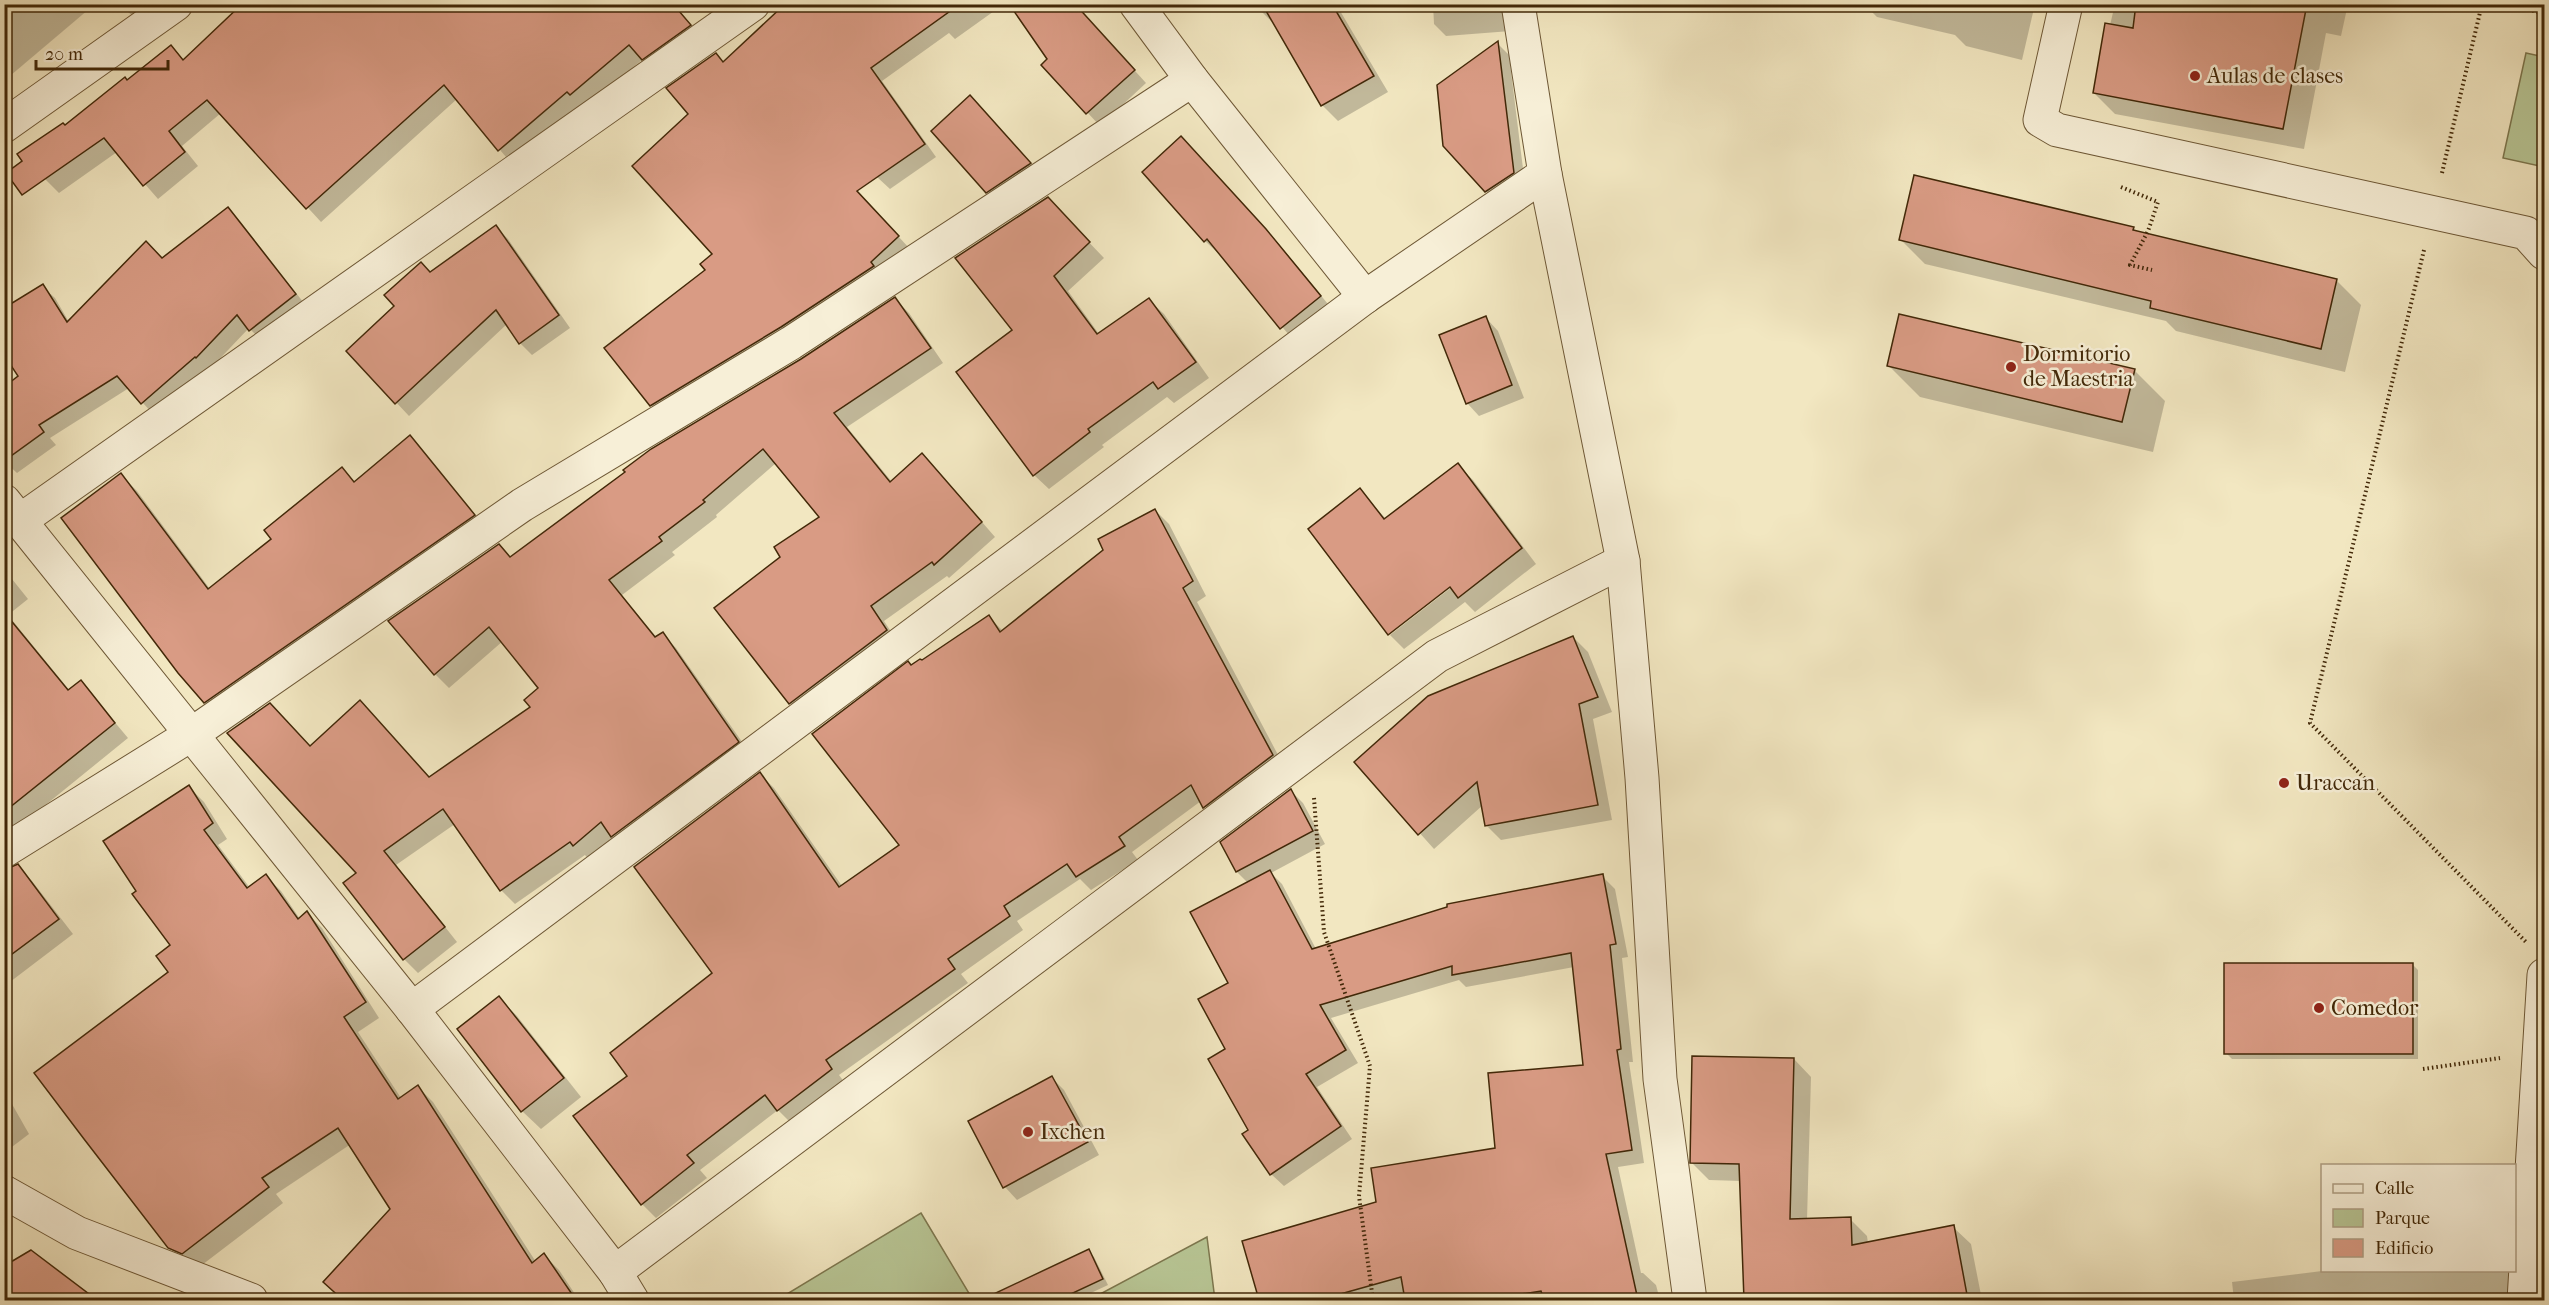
<svg xmlns="http://www.w3.org/2000/svg" width="2549" height="1305" viewBox="0 0 2549 1305" font-family="'IM FELL French Canon',serif">
	<rect width="100%" height="100%" fill="#f2e7c1"/>
	<filter id="stains"><feTurbulence type="fractalNoise" baseFrequency=".00333" numOctaves="4"/><feColorMatrix values="0 0 0 0 .2 0 0 0 0 .09 0 0 0 0 .02 0 0 0 .5 -.17"/></filter>
	<radialGradient id="worn" r=".72"><stop offset=".6" stop-color="#630" stop-opacity="0"/><stop offset="1" stop-color="#630" stop-opacity=".3"/></radialGradient>
	<g fill="#b8c695" stroke="#7d774e" stroke-width="1.5">
		<polygon points="2526,53 2544,57 2544,167 2503,158"/>
		<polygon points="921,1213 973,1300 777,1300"/>
		<polygon points="1207,1237 1215,1300 1089,1300"/>
	</g>
	<g fill="#0003">
		<polygon points="4,4 95,4 4,81"/>
		<polygon points="118,4 142,4 133,16"/>
		<polygon points="230,4 673,4 704,39 657,72 643,59 585,108 512,164 457,99 321,222 221,113 182,146 198,166 158,199 117,152 59,193 45,179 171,47 184,60 236,12"/>
		<polygon points="787,4 1004,4 955,39 949,33 882,81 936,157 890,189 877,177"/>
		<polygon points="1074,4 1146,83 1100,126 1043,65 1049,60"/>
		<polygon points="1254,4 1336,4 1388,92 1338,121 1322,105 1278,28"/>
		<polygon points="1433,4 1509,4 1511,31 1446,36 1434,24"/>
		<polygon points="1864,4 2035,4 2022,60 1966,46 1955,35 1877,17"/>
		<polygon points="2115,4 2348,4 2341,36 2326,33 2304,149 2115,114 2094,93"/>
		<polygon points="1497,43 1509,55 1525,185 1498,203 1486,191"/>
		<polygon points="982,110 1042,176 1000,204 987,191"/>
		<polygon points="1193,151 1278,243 1332,309 1294,341 1219,251 1218,253 1205,241 1144,172"/>
		<polygon points="848,182 910,249 663,417 651,405"/>
		<polygon points="228,209 240,221 307,307 263,342 249,328 210,369 155,416 129,388 50,438 56,445 17,473 4,461 4,388 20,377 42,286 55,298 69,322 162,260"/>
		<polygon points="1062,214 1104,258 1068,291 1099,334 1149,300 1164,314 1209,378 1174,403 1167,397 1102,445 1104,447 1049,489 1034,475 1014,330"/>
		<polygon points="496,227 508,239 570,328 532,355 520,343 507,324 409,416 348,351 430,273"/>
		<polygon points="2133,228 2138,232 2337,281 2361,305 2345,372 2176,331 2166,321 1925,264 1901,240"/>
		<polygon points="895,299 909,313 943,363 847,427 892,482 936,469 995,537 949,578 947,576 884,621 900,645 804,717 790,703 782,557 821,517 776,463 716,515 717,517 672,552 675,555 622,595 657,638 662,634 676,648 752,756 626,850 614,837 588,859 585,855 515,904 501,890 455,824 396,865 457,942 418,973 404,959 358,873 310,747 430,779 532,708 540,688 503,641 449,688 435,674 511,558"/>
		<polygon points="1486,318 1498,331 1524,398 1479,416 1467,403"/>
		<polygon points="1889,366 2134,370 2165,401 2153,452 1920,397"/>
		<polygon points="410,437 489,531 221,718 205,702 121,475 137,491 210,589 274,539 342,469 356,483"/>
		<polygon points="1458,465 1473,480 1536,564 1475,612 1465,602 1404,649 1390,635 1457,583 1455,581 1389,632 1360,490 1386,519"/>
		<polygon points="1155,510 1169,524 1206,596 1197,602 1286,770 1218,821 1201,801 1132,852 1138,860 1091,890 1080,879 1017,921 1023,930 961,974 968,983 839,1075 845,1083 792,1124 778,1110 700,1170 707,1178 656,1218 642,1204 629,1076 714,974 760,774 774,788 842,886 901,846 911,666 922,662 989,617 1003,631"/>
		<polygon points="4,569 28,599 8,615 70,691 81,682 128,738 27,820 4,854"/>
		<polygon points="1573,637 1588,652 1612,712 1593,719 1612,820 1501,840 1486,825 1483,805 1434,849 1356,762"/>
		<polygon points="189,787 204,802 227,839 218,845 250,888 266,876 281,891 300,919 307,913 322,928 379,1018 358,1032 401,1098 418,1087 433,1102 536,1262 544,1255 559,1270 579,1300 343,1300 325,1282 392,1209 354,1142 276,1194 283,1203 198,1268 185,1263 169,1247 172,946 138,892"/>
		<polygon points="1291,791 1303,803 1325,844 1271,873 1282,884 1316,949 1602,876 1615,889 1628,957 1622,958 1633,1062 1629,1062 1644,1163 1618,1167 1641,1273 1643,1273 1656,1285 1660,1300 1260,1300 1243,1242 1378,1203 1496,1150 1585,1067 1574,967 1466,987 1459,980 1331,1018 1358,1063 1317,1087 1352,1139 1284,1186 1271,1174 1250,1130 1227,1049 1230,984 1248,883 1237,872 1222,842"/>
		<polygon points="17,866 32,881 73,934 6,985 10,991 4,995 4,871"/>
		<polygon points="2412,964 2418,970 2418,1059 2232,1059 2226,1053"/>
		<polygon points="499,998 517,1016 581,1097 541,1129 522,1111 459,1029"/>
		<polygon points="1794,1059 1811,1077 1807,1220 1850,1219 1867,1236 1868,1243 1953,1227 1971,1244 1982,1300 1745,1300 1741,1181 1709,1180 1692,1163"/>
		<polygon points="1052,1078 1064,1090 1099,1155 1017,1200 1005,1187 970,1122"/>
		<polygon points="4,1090 29,1134 4,1153"/>
		<polygon points="1088,1251 1094,1257 1108,1285 1076,1300 1043,1300 1032,1277"/>
		<polygon points="31,1252 95,1300 4,1300 4,1267"/>
		<polygon points="2330,1270 2508,1270 2511,1300 2234,1300 2232,1282"/>
		<polygon points="115,1296 119,1300 108,1300"/>
	</g>
	<g fill="#d99b84" stroke="#422808" stroke-width="1.5">
		<polygon points="242,4 673,4 691,25 642,60 629,45 570,95 567,92 498,151 444,85 306,209 207,100 169,131 185,152 143,186 104,138 22,195 6,173 22,161 17,154 63,123 65,125 125,77 127,80 171,45 183,60"/>
		<polygon points="785,4 960,4 871,68 925,144 857,191 899,236 871,262 874,266 781,327 650,406 604,348 705,270 700,264 712,254 632,166 688,114 666,88 716,53 723,62"/>
		<polygon points="1009,4 1075,4 1135,70 1086,114 1041,65 1047,59"/>
		<polygon points="1262,4 1332,4 1374,76 1321,106"/>
		<polygon points="2136,4 2307,4 2283,129 2093,93 2105,23 2133,28"/>
		<polygon points="1498,41 1514,173 1485,192 1443,146 1437,85"/>
		<polygon points="970,95 1031,163 986,193 931,131"/>
		<polygon points="1181,136 1266,229 1321,296 1280,329 1207,239 1204,242 1142,172"/>
		<polygon points="1914,175 2134,227 2133,230 2337,279 2321,349 2150,308 2151,301 1899,240"/>
		<polygon points="1048,197 1090,242 1054,276 1097,334 1149,298 1196,362 1158,389 1153,382 1088,429 1090,432 1033,476 956,372 1012,330 955,258"/>
		<polygon points="228,207 296,294 249,331 237,315 196,358 195,357 141,404 117,376 39,425 44,432 4,461 4,377 9,383 18,376 4,355 4,308 43,284 67,322 146,241 162,258"/>
		<polygon points="496,225 559,315 519,344 496,310 395,404 346,351 394,306 384,295 421,262 430,272"/>
		<polygon points="895,297 931,348 834,413 890,482 922,453 982,522 934,565 932,562 871,606 887,630 789,704 714,608 780,557 774,547 819,517 763,449 703,500 705,502 659,537 662,541 609,580 655,637 663,632 739,742 611,837 601,822 573,846 570,842 500,891 443,809 384,851 445,927 403,960 343,883 356,873 227,733 270,703 310,746 360,700 429,777 530,707 524,700 538,688 489,627 434,675 388,621 499,544 510,557 625,472 623,470 651,449 801,359"/>
		<polygon points="1899,314 2135,369 2122,422 1887,366"/>
		<polygon points="1486,316 1512,385 1466,404 1439,335"/>
		<polygon points="410,435 475,515 204,703 178,673 61,518 121,473 208,589 271,539 264,530 342,467 354,482"/>
		<polygon points="1458,463 1522,548 1458,598 1450,587 1388,635 1308,529 1360,488 1384,519"/>
		<polygon points="1155,509 1193,581 1183,588 1273,755 1203,808 1191,785 1119,837 1125,846 1076,877 1067,864 1004,906 1010,916 948,959 955,969 826,1060 832,1069 777,1111 765,1095 687,1155 694,1163 641,1205 573,1116 627,1076 610,1053 712,973 634,867 760,772 839,887 899,845 812,734 908,661 911,665 920,659 922,660 989,615 1000,632 1103,550 1098,539"/>
		<polygon points="4,612 68,690 81,680 115,723 4,812"/>
		<polygon points="1573,636 1598,697 1579,704 1598,805 1485,826 1477,782 1418,835 1354,762 1428,696"/>
		<polygon points="189,785 213,823 204,830 247,888 266,874 298,919 307,911 366,1002 344,1017 398,1099 418,1085 532,1263 544,1253 576,1300 343,1300 323,1282 390,1209 338,1128 262,1178 269,1187 182,1254 168,1248 84,1139 34,1073 168,972 156,956 170,945 132,894 136,891 103,841"/>
		<polygon points="1291,789 1313,831 1236,872 1220,842"/>
		<polygon points="18,864 59,919 4,960 4,870"/>
		<polygon points="1270,870 1312,949 1447,907 1447,904 1603,874 1616,944 1610,945 1621,1049 1617,1050 1632,1150 1606,1154 1638,1300 1544,1300 1541,1291 1483,1300 1405,1300 1401,1277 1319,1300 1259,1300 1242,1241 1376,1202 1371,1168 1495,1148 1488,1073 1583,1065 1571,953 1452,975 1452,966 1320,1005 1346,1050 1306,1074 1341,1126 1270,1175 1242,1134 1248,1130 1208,1059 1225,1049 1198,999 1228,983 1190,912"/>
		<rect x="2224" y="963" width="189" height="91"/>
		<polygon points="499,996 564,1078 521,1112 457,1029"/>
		<polygon points="1692,1056 1794,1058 1790,1219 1851,1217 1852,1245 1954,1225 1968,1300 1744,1300 1739,1164 1690,1163"/>
		<polygon points="1052,1076 1088,1142 1003,1188 968,1121"/>
		<polygon points="1089,1249 1103,1279 1058,1300 981,1300"/>
		<polygon points="31,1250 97,1300 4,1300 4,1266"/>
	</g>
	<g fill="none" stroke-linecap="round" stroke-linejoin="round">
		<defs>
			<g id="minor">
				<polyline points="1136,4 1192,80 1365,297"/>
				<polyline points="1518,4 1545,174 1623,561 1642,778 1660,1079 1690,1300"/>
				<polyline points="2066,4 2040,120 2057,130 2526,233 2544,253"/>
				<polyline points="4,126 176,4"/>
				<polyline points="4,501 412,1009 615,1272 632,1300"/>
				<polyline points="21,520 753,4"/>
				<polyline points="4,851 192,734 522,505 791,343 1192,80"/>
				<polyline points="412,1009 1365,297 1545,174"/>
				<polyline points="4,1192 77,1233 251,1300"/>
				<polyline points="615,1272 1437,656 1623,561"/>
				<polyline points="2524,1300 2544,975"/>
			</g>
		</defs>
		<use href="#minor" stroke="#6e5836" stroke-width="35"/>
		<g stroke="#422808" stroke-width="4" stroke-dasharray="1.5 3" stroke-linecap="butt">
			<polyline points="2511,4 2544,14"/>
			<polyline points="2442,173 2482,4"/>
			<polyline points="2121,187 2158,202 2148,231 2130,265 2152,270"/>
			<polyline points="2424,250 2310,723 2526,942"/>
			<polyline points="1314,798 1324,932 1370,1066 1359,1196 1373,1300"/>
			<polyline points="2423,1069 2500,1058"/>
		</g>
		<use href="#minor" stroke="#f7efd7" stroke-width="33"/>
	</g>
	<g fill="#8f2418" stroke="#f7efd7" stroke-width="2">
		<circle cx="2195" cy="76" r="6"/>
		<circle cx="2011" cy="367" r="6"/>
		<circle cx="2284" cy="783" r="6"/>
		<circle cx="2319" cy="1008" r="6"/>
		<circle cx="1028" cy="1132" r="6"/>
	</g>
	<g text-anchor="middle" dominant-baseline="central" stroke-width="5" stroke-linejoin="round" paint-order="stroke">
		<g font-size="22" fill="#422808" stroke="#f7efd7" text-anchor="start">
			<text x="2207" y="76">Aulas de clases</text>
			<text x="2023" y="354">Dormitorio<tspan x="2023" dy="25">de Maestria</tspan></text>
			<text x="2296" y="783">Uraccan</text>
			<text x="2331" y="1008">Comedor</text>
			<text x="1040" y="1132">Ixchen</text>
		</g>
	</g>
	<rect width="2549" height="1305" fill="none" stroke="#f2e7c1" stroke-width="24"/>
	<rect x="6" y="6" width="2537" height="1293" fill="none" stroke="#422808" stroke-width="3"/>
	<rect x="12" y="12" width="2525" height="1281" fill="none" stroke="#422808" stroke-width="1.5"/>
	<rect x="2321" y="1164" width="195" height="108" fill="#f7efd7" stroke="#af9f84" stroke-width="1.5"/>
	<rect x="2333" y="1184" width="30" height="9" fill="#f7efd7" stroke="#af9f84" stroke-width="1.5"/>
	<text x="2375" y="1194" font-size="18" fill="#422808">Calle</text>
	<rect x="2333" y="1209" width="30" height="18" fill="#b8c695" stroke="#af9f84" stroke-width="1.5"/>
	<text x="2375" y="1224" font-size="18" fill="#422808">Parque</text>
	<rect x="2333" y="1239" width="30" height="18" fill="#d99b84" stroke="#af9f84" stroke-width="1.5"/>
	<text x="2375" y="1254" font-size="18" fill="#422808">Edificio</text>
	<path d="M36 60v9h132v-9" fill="none" stroke="#422808" stroke-width="3"/>
	<text x="45" y="60" font-size="18" fill="#422808" stroke="#f7efd7" stroke-width="4.5" paint-order="stroke">20 m</text>
	<rect width="100%" height="100%" filter="url(#stains)"/>
	<rect width="100%" height="100%" fill="url(#worn)"/>
</svg>
